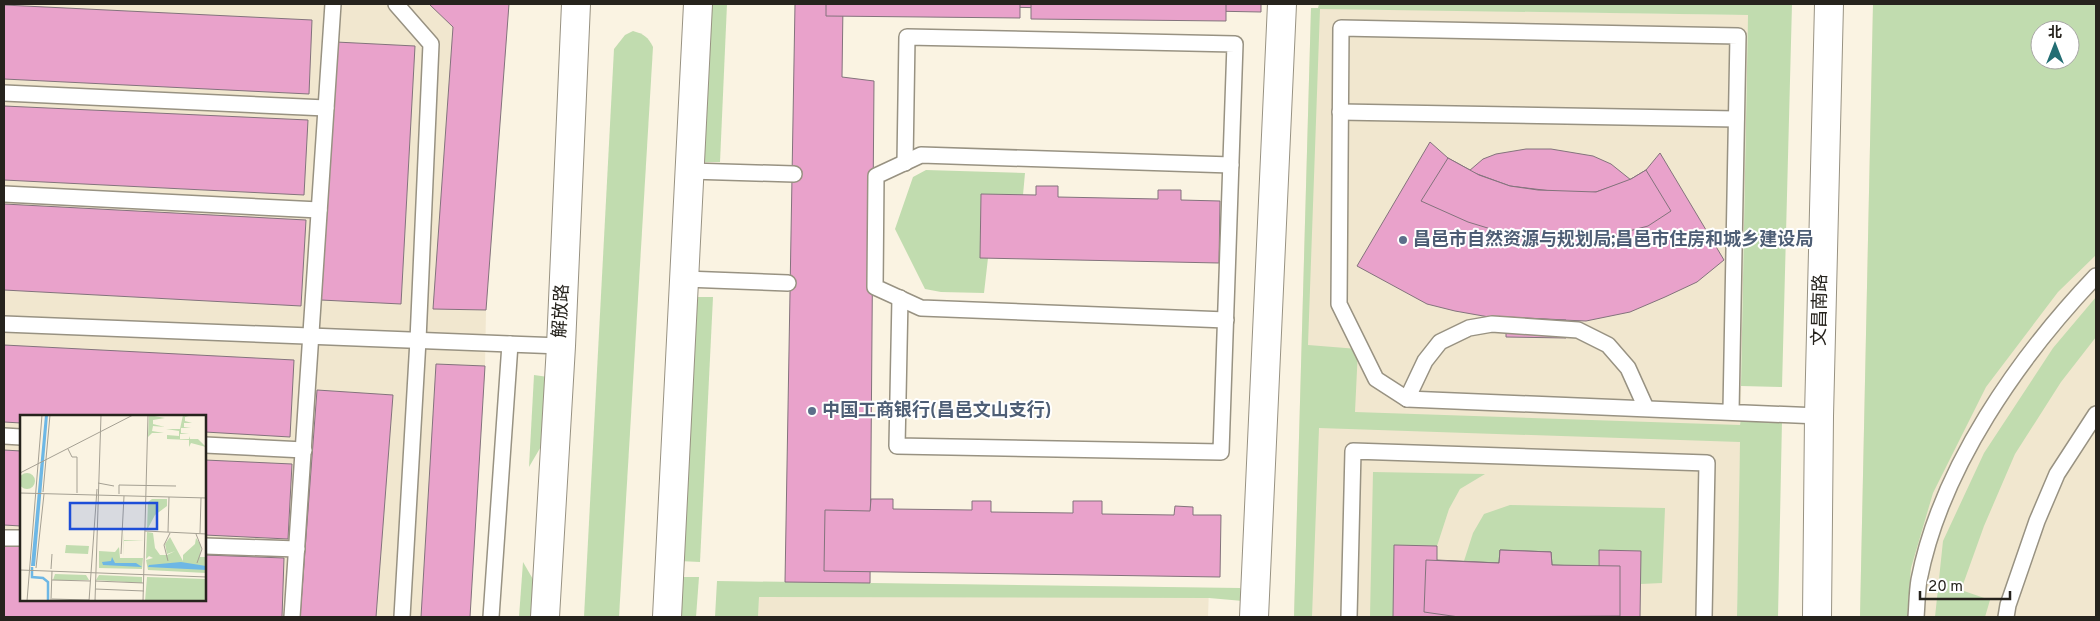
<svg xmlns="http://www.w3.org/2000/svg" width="2100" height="621" viewBox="0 0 2100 621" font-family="Overpass,'Noto Sans SC',sans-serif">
	<rect width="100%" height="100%" fill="#faf3e2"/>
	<g fill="#f1e7cf" fill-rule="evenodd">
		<path d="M 4,4 L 509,4 L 486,310 L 485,366 L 470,617 L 4,617 ZM 21,416 L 205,416 L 205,600 L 21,600 Z"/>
		<path d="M 1873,4 L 2096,4 L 2096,617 L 1860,617 ZM 2040,30 L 2070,30 L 2070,60 L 2040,60 Z"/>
		<polygon points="1311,8 1748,15 1737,617 1294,617"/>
		<polygon points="759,582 1209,588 1208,617 758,617"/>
	</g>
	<g fill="#c1dcaf" fill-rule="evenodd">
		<polygon points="709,4 727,4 720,162 700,162"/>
		<polygon points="1319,4 1792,4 1782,387 1741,386 1748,15 1320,9 1308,345 1358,349 1355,412 1740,425 1741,418 1782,420 1778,617 1737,617 1740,442 1319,428 1312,617 1294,617 1311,8 1318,8"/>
		<path d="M 1873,4 L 2096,4 L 2096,255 L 2058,292 L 1986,387 L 1933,493 L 1911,568 L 1907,617 L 1860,617 ZM 2040,30 L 2070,30 L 2070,60 L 2040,60 Z"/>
		<path d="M 633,31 C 644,34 648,37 653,47 L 619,617 L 584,617 L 614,49 L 625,35 Z"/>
		<polygon points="926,170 1025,173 1023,195 981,194 980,257 988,258 984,293 941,292 925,289 895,229 913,177"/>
		<polygon points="693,297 713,297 700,562 679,561"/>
		<polygon points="2096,297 2096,337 2061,382 2015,454 1984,526 1961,590 1990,600 1985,617 1935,617 1943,541 1984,453 2053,348"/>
		<polygon points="534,375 548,377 546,438 529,467"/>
		<polygon points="1373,472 1485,474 1460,489 1449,509 1437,546 1394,545 1393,617 1370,617"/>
		<polygon points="1510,505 1665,508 1662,583 1641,584 1641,551 1599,550 1598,565 1552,565 1551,552 1500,550 1499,563 1464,561 1473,533 1484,514"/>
		<polygon points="523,562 534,581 532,617 519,617"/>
		<polygon points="680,577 699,577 696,617 676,617"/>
		<polygon points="717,581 1240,588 1243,601 1209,598 759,597 758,617 715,617"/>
	</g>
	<g fill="#e9a2cb" stroke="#83737c">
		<polygon points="429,4 509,4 486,310 433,309 453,27"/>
		<polygon points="795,4 1261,4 1261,12 843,4 842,77 874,81 870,583 785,582"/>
		<polygon points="826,4 1020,4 1020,18 826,16"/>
		<polygon points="1031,4 1226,4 1226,21 1031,19"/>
		<polygon points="4,5 312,20 309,94 4,79"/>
		<polygon points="336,42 415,46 401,304 321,300"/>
		<polygon points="4,106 308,120 304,195 4,180"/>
		<polygon points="1430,142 1448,158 1479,175 1510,186 1538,190 1576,192 1596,192 1631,179 1646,170 1660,153 1724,260 1697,282 1665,297 1630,312 1586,321 1489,317 1455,311 1427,304 1357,266"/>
		<polygon points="1526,149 1551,149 1593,156 1611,164 1631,180 1596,192 1576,194 1510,186 1469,171 1483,159 1496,154"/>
		<polygon points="1448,158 1479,175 1510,186 1538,190 1596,192 1631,179 1646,170 1671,211 1648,226 1610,236 1543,239 1504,233 1468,222 1421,201"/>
		<polygon points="1036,186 1058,186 1058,197 1158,199 1158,190 1181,190 1181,200 1220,201 1219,263 980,258 981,194 1036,195"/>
		<polygon points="4,204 306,220 301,306 4,290"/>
		<polygon points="1506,317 1566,320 1566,338 1506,337"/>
		<polygon points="4,345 294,360 290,437 205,432 205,416 21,416 21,423 4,422"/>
		<polygon points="436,364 485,366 470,617 421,617"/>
		<polygon points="317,390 393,395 376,617 300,617"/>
		<polygon points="4,450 21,451 21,526 4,525"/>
		<polygon points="205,460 292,464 288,539 205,535"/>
		<polygon points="871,499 893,499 893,509 972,510 972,501 991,501 991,512 1073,513 1073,501 1102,501 1102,514 1174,515 1175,506 1193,507 1193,515 1221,515 1220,577 824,571 825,510 870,511"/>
		<polygon points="1394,545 1437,546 1437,560 1499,563 1500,550 1551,552 1552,565 1599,567 1599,550 1641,551 1640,617 1393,617"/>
		<polygon points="4,546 21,546 21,600 205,600 205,555 284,558 282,617 4,617"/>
		<polygon points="1500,550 1551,552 1552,565 1620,566 1620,616 1459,617 1424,612 1426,560 1499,563"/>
	</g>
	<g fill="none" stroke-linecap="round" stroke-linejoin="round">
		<defs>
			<g id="lane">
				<polyline points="396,4 431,44 418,340 402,617"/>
				<polyline points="4,93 326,108"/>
				<polyline points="1340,112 1736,119"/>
				<polyline points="690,171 794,174"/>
				<polyline points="4,194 319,210"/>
				<polyline points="685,279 788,283"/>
				<polyline points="900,298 897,446 1221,452 1235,44 907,37 905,163"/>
				<polyline points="1226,320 921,308 875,287 876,176 921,155 1231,165"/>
				<polyline points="4,324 561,346"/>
				<polyline points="1407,399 1425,361 1440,342 1469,328 1492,324 1578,330 1608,345 1628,368 1646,408"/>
				<polyline points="1731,411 1738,36 1341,28 1339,304 1376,379 1407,399 1819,416"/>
				<polyline points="4,436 21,437"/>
				<polyline points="205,445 304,450"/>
				<polyline points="4,538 21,538"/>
				<polyline points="205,546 297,549"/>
				<polyline points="292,617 333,4"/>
				<polyline points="491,617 510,344"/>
				<polyline points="1349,617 1353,451 1707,463 1704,617"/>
				<path d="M 1916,617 C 1917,605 1917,592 1919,580 C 1941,467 2019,357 2096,276"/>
				<polyline points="2006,617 2008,605 2037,521 2057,474 2096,414"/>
			</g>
			<polyline id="street" points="1254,617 1282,4"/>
			<g id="secondary">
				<polyline points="545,617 561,346 576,4"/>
				<polyline points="667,617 698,4"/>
				<polyline points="1817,617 1819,416 1829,4"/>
			</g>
		</defs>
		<use href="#lane" stroke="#989282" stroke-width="18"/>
		<use href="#street" stroke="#989282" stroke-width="30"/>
		<use href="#secondary" stroke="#989282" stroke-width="30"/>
		<use href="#lane" stroke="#fff" stroke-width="15"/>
		<use href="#street" stroke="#fff" stroke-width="28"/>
		<use href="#secondary" stroke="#fff" stroke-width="28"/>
	</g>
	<g fill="#5c6f8a" stroke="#fff" stroke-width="2">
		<circle cx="1403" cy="240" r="5"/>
		<circle cx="812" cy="411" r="5"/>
	</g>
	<g text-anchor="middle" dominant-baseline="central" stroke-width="4" stroke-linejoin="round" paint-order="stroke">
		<g font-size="18" font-weight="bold" fill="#4e5e75" stroke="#fff" text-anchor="start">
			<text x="1413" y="240">昌邑市自然资源与规划局;昌邑市住房和城乡建设局</text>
			<text x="822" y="411">中国工商银行(昌邑文山支行)</text>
		</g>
		<g font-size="18" fill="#26231d" stroke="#fff">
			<text transform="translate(1821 310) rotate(-89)">文昌南路</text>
			<text transform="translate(562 311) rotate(-87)">解放路</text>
		</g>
	</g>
	<g transform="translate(20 415)">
		<rect width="186" height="186" fill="#faf3e2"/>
		<path d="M 129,0 L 145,3 L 133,5 L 133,9 L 145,12 L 133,11 L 132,16 L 144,18 L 132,18 L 128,22 ZM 163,0 L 173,0 L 165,2 L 165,6 L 172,8 L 164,8 L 164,12 L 171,13 L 161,13 L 161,18 L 169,19 L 160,19 L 160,24 L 169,24 L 170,21 L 170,24 L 178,24 L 186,32 L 171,28 L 169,32 L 169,25 L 147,24 L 147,20 L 159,21 L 159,16 L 146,14 L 160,14 ZM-1 66a8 8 0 1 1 16 0a8 8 0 1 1-16 0ZM 132,84 L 147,84 L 147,91 L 135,100 L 127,115 L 128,87 ZM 104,117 L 104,125 L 124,125 L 104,126 L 103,143 L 123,143 L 122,154 L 79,153 L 79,136 L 95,137 L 99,132 L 100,143 L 103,143 ZM 127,117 L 133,118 L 135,133 L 140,140 L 147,140 L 155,136 L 147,139 L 145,129 L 150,122 L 163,146 L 163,140 L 175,129 L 176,123 L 181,130 L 180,142 L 186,142 L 186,158 L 128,155 L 126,145 L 133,143 L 129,141 L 126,144 ZM 46,130 L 69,131 L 68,139 L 45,138 ZM 35,159 L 66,160 L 69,165 L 33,165 ZM 79,160 L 122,162 L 122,168 L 76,165 ZM 127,162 L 186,164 L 186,186 L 125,186 Z" fill="#c1dcaf"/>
		<path d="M 25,0 L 28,0 L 15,151 L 11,151 ZM 92,142 L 95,148 L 116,148 L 122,152 L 83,150 L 82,147 L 91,146 ZM 161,147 L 186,151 L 187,155 L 128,152 L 129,150 Z" fill="#6db7e5"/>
		<path fill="none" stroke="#6db7e5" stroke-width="2.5" d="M 12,152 L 12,162 L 23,163 L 28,167 L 28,186"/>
		<path fill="none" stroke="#a5a093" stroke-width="1" d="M 48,34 L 52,42 L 57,42 L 57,78M 0,58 L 113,0M 78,68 L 94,71M 23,77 L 30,0M 0,78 L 187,83M 99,79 L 99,70 L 156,71M 125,116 L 187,119M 148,117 L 149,82M 180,118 L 181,83M 176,119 L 182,134 L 177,148M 101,139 L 104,81M 148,146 L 144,130 L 150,118M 16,153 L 24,79M 31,154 L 32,139M 0,155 L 187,162M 32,165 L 70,166M 75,166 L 124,168M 75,174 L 124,176M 32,184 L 69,185M 31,185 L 32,156M 7,186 L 22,0M 69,186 L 77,74M 75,186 L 81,0M 123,186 L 128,0"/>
		<path fill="#1d4ed8" fill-opacity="0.15" stroke="#1d4ed8" stroke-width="2.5" d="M 50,88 L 137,88 L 137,114 L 50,114 Z"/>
		<rect width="186" height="186" fill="none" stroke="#26231d" stroke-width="2.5"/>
	</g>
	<rect width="2100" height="621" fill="none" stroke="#26231d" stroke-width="10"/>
	<g transform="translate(2055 45)"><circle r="24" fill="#ffffff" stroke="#a8a7a5"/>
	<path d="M0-4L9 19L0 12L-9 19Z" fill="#226d73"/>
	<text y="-8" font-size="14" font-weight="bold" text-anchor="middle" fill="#26231d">北</text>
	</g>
	<path d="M1920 591v8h90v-8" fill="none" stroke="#26231d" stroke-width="2.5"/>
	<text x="1928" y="591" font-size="15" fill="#26231d" stroke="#ffffff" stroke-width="4" paint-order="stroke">20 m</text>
</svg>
